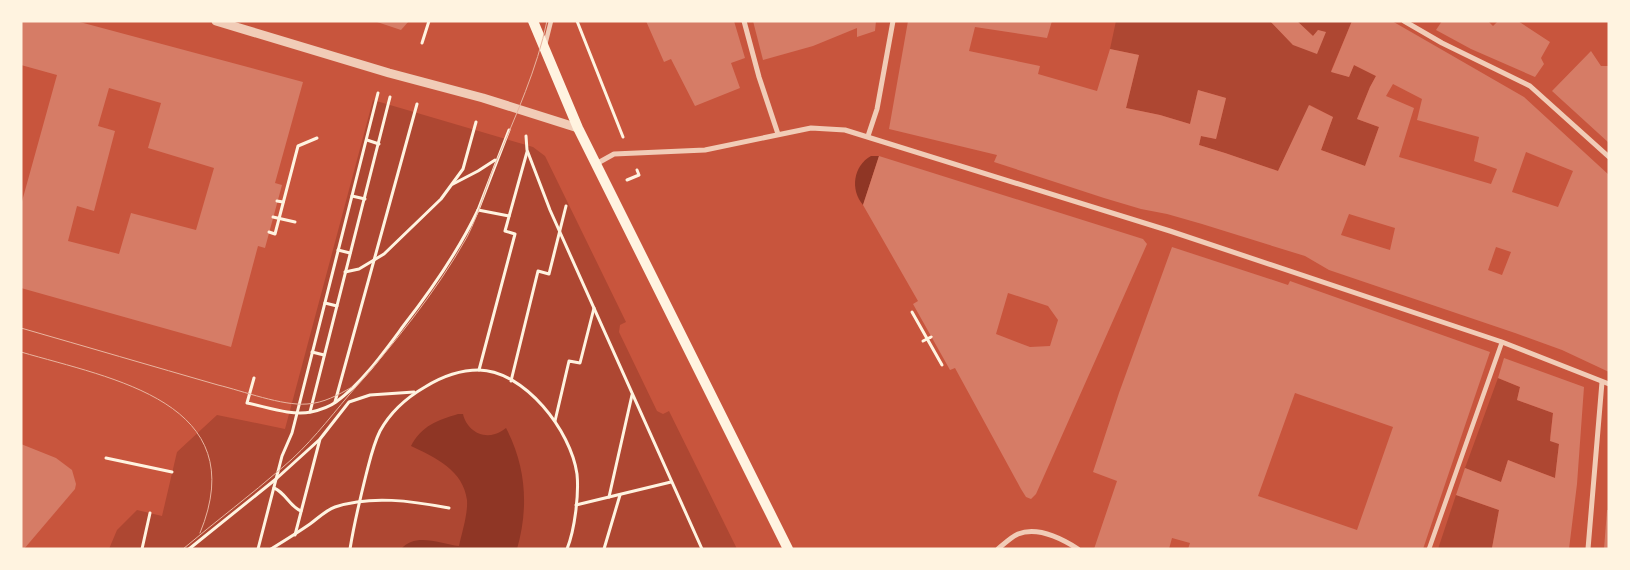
<svg xmlns="http://www.w3.org/2000/svg" width="1630" height="570" viewBox="0 0 1630 570" font-family="Spectral,serif">
	<rect width="100%" height="100%" fill="#c8553d"/>
	<g fill="#ae4732">
		<polygon points="1116,21 1270,21 1293,45 1325,32 1318,30 1313,36 1297,21 1352,21 1331,71 1349,77 1354,65 1376,76 1370,87 1357,119 1379,127 1365,166 1321,150 1333,117 1310,105 1278,171 1225,153 1199,145 1201,136 1216,139 1226,98 1198,90 1190,124 1160,115 1126,108 1139,55 1110,49"/>
		<polygon points="373,100 533,147 545,156 626,322 620,325 619,332 657,411 663,414 669,411 737,549 109,549 117,530 137,510 162,516 177,452 217,415 285,429"/>
		<polygon points="1498,378 1520,387 1517,400 1553,413 1550,438 1559,444 1555,478 1508,460 1501,482 1465,468"/>
		<polygon points="1456,495 1499,510 1492,548 1493,549 1438,549"/>
	</g>
	<g fill="#8f3625">
		<path d="M 871,156 L 879,156 L 863,205 C 850,190 853,166 871,156 Z"/>
		<path d="M 458,414 L 463,414 C 466,428 480,439 495,434 C 499,433 503,430 506,428 C 526,466 529,507 517,549 L 401,549 C 416,532 440,544 459,546 C 462,532 468,514 467,500 C 463,470 436,458 411,446 C 421,426 438,420 458,414 Z"/>
	</g>
	<g fill="#d67c66" fill-rule="evenodd">
		<path d="M 21,21 L 76,21 L 303,82 L 275,183 L 282,185 L 265,248 L 258,246 L 231,347 L 21,288 L 21,205 L 57,75 L 21,65 ZM 109,88 L 161,103 L 148,148 L 214,168 L 196,230 L 131,213 L 119,254 L 68,241 L 77,206 L 94,211 L 115,131 L 98,126 Z"/>
		<polygon points="374,21 409,21 401,30"/>
		<polygon points="646,21 734,21 745,58 731,63 740,88 695,106 671,59 664,62"/>
		<polygon points="753,21 876,21 875,31 857,37 857,28 813,46 763,60"/>
		<path d="M 908,21 L 1052,21 L 1047,38 L 975,27 L 969,51 L 1040,66 L 1038,74 L 1097,91 L 1110,49 L 1139,55 L 1126,108 L 1160,115 L 1190,124 L 1198,90 L 1226,98 L 1216,139 L 1201,136 L 1199,145 L 1225,153 L 1278,171 L 1309,105 L 1333,117 L 1321,150 L 1365,166 L 1379,127 L 1357,119 L 1370,87 L 1376,76 L 1354,65 L 1349,77 L 1331,72 L 1352,21 L 1392,21 L 1524,97 L 1609,175 L 1609,372 L 1562,350 L 1515,333 L 1329,270 L 1305,256 L 1202,224 L 1167,214 L 1141,209 L 1104,198 L 994,162 L 997,155 L 889,129 ZM 1393,84 L 1422,99 L 1417,120 L 1479,137 L 1474,161 L 1497,169 L 1491,184 L 1399,157 L 1414,108 L 1386,96 ZM 1526,152 L 1573,171 L 1558,207 L 1512,192 ZM 1349,214 L 1395,228 L 1390,250 L 1341,235 ZM 1496,247 L 1511,252 L 1502,275 L 1488,270 Z"/>
		<polygon points="1270,21 1297,21 1313,36 1318,30 1326,32 1317,54 1293,45"/>
		<polygon points="1442,21 1488,21 1493,26 1498,21 1518,21 1550,42 1541,58 1544,64 1535,77 1471,49 1436,30"/>
		<polygon points="1591,51 1601,66 1609,66 1609,143 1552,91"/>
		<path d="M 879,156 L 1143,239 L 1147,244 L 1036,494 L 1031,499 L 1026,497 L 1021,489 L 955,368 L 950,370 L 913,304 L 918,301 L 863,205 ZM 1008,293 L 1048,306 L 1058,320 L 1050,346 L 1030,347 L 996,334 Z"/>
		<path d="M 1172,247 L 1288,285 L 1290,281 L 1490,352 L 1423,549 L 1188,549 L 1190,543 L 1172,538 L 1169,549 L 1094,549 L 1117,481 L 1093,472 L 1119,393 ZM 1295,393 L 1393,427 L 1357,530 L 1258,496 Z"/>
		<polygon points="1504,358 1584,387 1577,484 1569,549 1492,548 1499,510 1456,495 1465,468 1501,482 1508,460 1555,478 1559,444 1550,441 1553,413 1517,400 1520,387 1498,378"/>
		<polygon points="21,444 56,458 72,470 76,484 75,489 24,549 21,549"/>
		<polygon points="1607,510 1609,510 1609,549 1604,549"/>
	</g>
	<g fill="none" stroke-linecap="round" stroke-linejoin="round">
		<g stroke="#fff3e0" stroke-width="3">
			<polyline points="577,21 623,137"/>
			<polyline points="422,43 429,21"/>
			<polyline points="526,136 527,150 550,210 702,549"/>
			<polyline points="367,140 379,144"/>
			<polyline points="627,180 639,175 637,170"/>
			<polyline points="453,184 478,171 495,160"/>
			<polyline points="352,196 365,199"/>
			<polyline points="277,201 283,202"/>
			<polyline points="478,210 509,130"/>
			<polyline points="273,217 295,222"/>
			<polyline points="269,232 275,234 298,146 317,138"/>
			<polyline points="338,250 350,253"/>
			<polyline points="345,272 359,269 384,254 441,199 463,169 476,122"/>
			<polyline points="325,303 337,306"/>
			<polyline points="912,312 942,365"/>
			<polyline points="923,341 931,337"/>
			<polyline points="312,352 324,355"/>
			<polyline points="479,370 515,234 505,231 527,152"/>
			<path d="M 254,378 L 247,403 C 267,407 291,416 311,412 C 320,410 329,407 336,402 C 363,382 384,352 404,325 C 432,289 458,252 478,210 L 509,216"/>
			<polyline points="511,381 538,271 549,274 566,206"/>
			<polyline points="335,402 417,104"/>
			<polyline points="310,412 390,97"/>
			<polyline points="555,421 569,361 580,363 594,308"/>
			<polyline points="106,458 172,472"/>
			<path d="M 274,488 C 286,493 289,506 301,511"/>
			<polyline points="609,497 632,395"/>
			<polyline points="576,505 671,482"/>
			<polyline points="295,535 320,439 349,402 370,395 414,392"/>
			<polyline points="142,549 150,513"/>
			<polyline points="189,549 276,479 319,440"/>
			<polyline points="258,549 282,456 292,433 378,93"/>
			<path d="M 271,549 C 284,541 297,533 310,524 C 317,519 326,510 335,507 C 371,495 412,501 449,508"/>
			<path d="M 350,549 C 354,524 360,499 366,475 C 370,460 373,445 380,431 C 391,411 406,398 425,387 C 441,377 460,370 479,370 C 525,371 571,431 577,474 C 579,494 575,529 567,549"/>
			<polyline points="604,549 620,495"/>
		</g>
		<g stroke="#f1ccb7" stroke-width="4.5">
			<polyline points="545,45 551,21"/>
			<polyline points="1429,549 1502,342"/>
		</g>
		<g stroke="#f1ccb7" stroke-width="5">
			<polyline points="744,21 759,77 778,134"/>
			<polyline points="1404,21 1442,43 1530,86 1609,157"/>
			<polyline points="868,136 877,109 893,21"/>
			<polyline points="596,164 614,154 705,150 811,128 845,130 1170,231 1502,342 1609,384"/>
			<path d="M 998,549 C 1004,544 1011,537 1018,534 C 1038,526 1061,538 1078,549"/>
			<polyline points="1588,549 1602,382"/>
		</g>
		<polyline stroke="#f1ccb7" stroke-width="9" points="216,21 389,73 483,98 578,128"/>
		<polyline stroke="#fff3e0" stroke-width="10" points="533,21 578,128 788,549"/>
		<g stroke="#e9b49f" stroke-width="1">
			<path d="M 21,328 C 87,347 152,366 218,385 C 243,391 282,406 307,404 C 324,403 338,395 352,387"/>
			<path d="M 21,352 C 113,379 254,402 200,533"/>
			<path d="M 183,549 C 216,521 251,495 283,467 C 308,446 328,420 349,395 C 392,346 435,294 467,237 C 480,212 486,185 497,160 C 516,115 537,69 547,21"/>
		</g>
	</g>
	<rect width="1630" height="570" fill="none" stroke="#fff3e0" stroke-width="45"/>
</svg>
